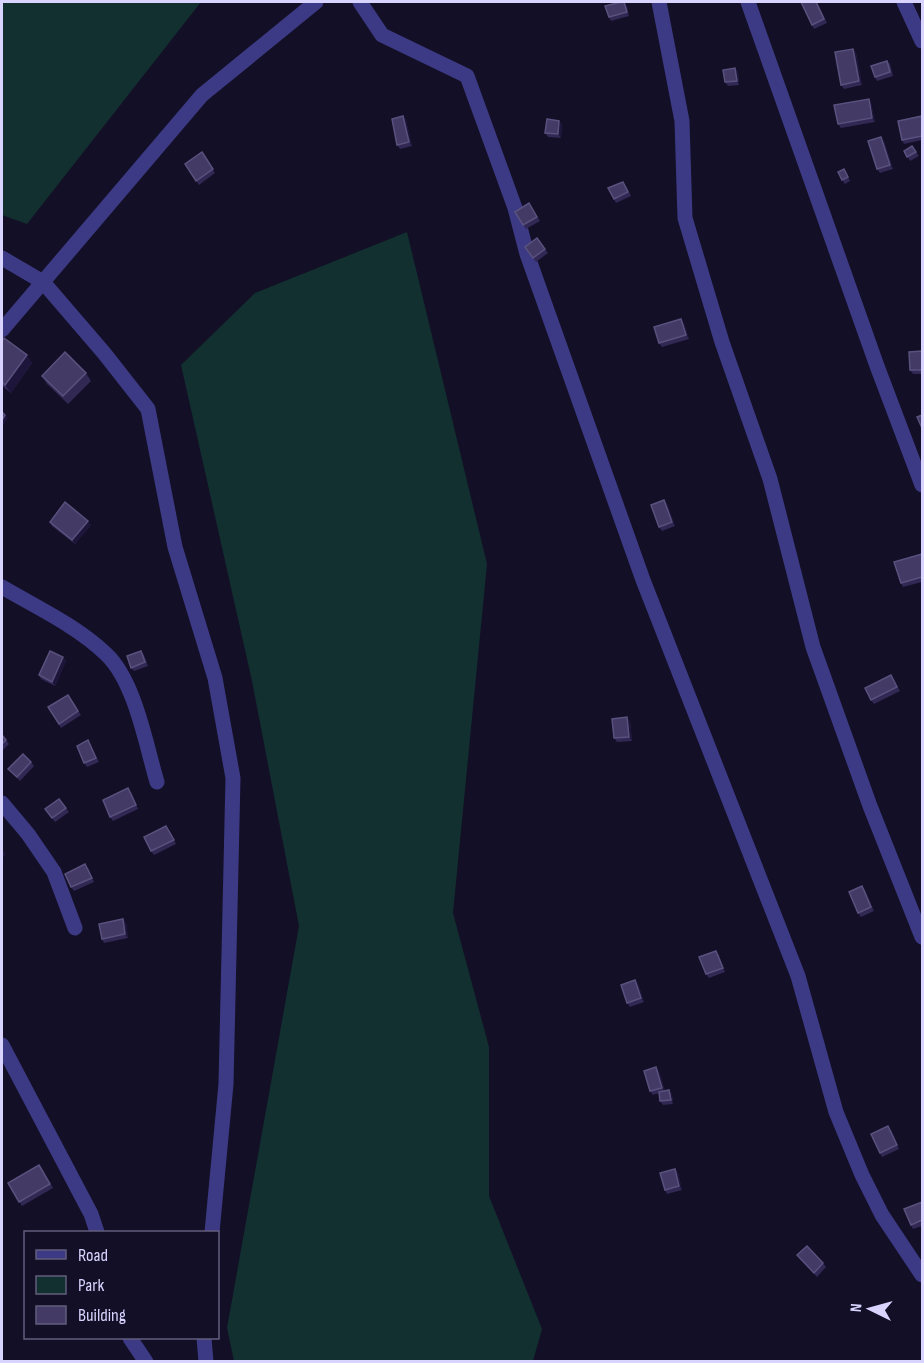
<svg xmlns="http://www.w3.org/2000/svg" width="924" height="1363" viewBox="0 0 924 1363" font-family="'Sofia Sans Condensed',sans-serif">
	<rect width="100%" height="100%" fill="#130f26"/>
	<g fill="#12302f">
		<polygon points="2,2 201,2 27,224 2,215"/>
		<polygon points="407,232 487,564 453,913 489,1047 489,1196 542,1329 533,1361 234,1361 227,1328 299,926 252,681 181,365 255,293"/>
	</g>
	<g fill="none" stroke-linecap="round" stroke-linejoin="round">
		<g stroke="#3d3a85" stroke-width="15">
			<polyline points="360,2 382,35 467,76 515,208 527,254 643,580 798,976 836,1112 862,1175 882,1215 922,1275"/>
			<polyline points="659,2 682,121 685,218 722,342 770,479 813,647 870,806 922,937"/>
			<polyline points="748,2 877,366 922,485"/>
			<polyline points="904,2 922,41"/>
			<polyline points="2,258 43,282 104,353 148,409 175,547 215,678 233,778 226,1084 212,1232"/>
			<polyline points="2,330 202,95 316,2"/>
			<path d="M 2,587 C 36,607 77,626 106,654 C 135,681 146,745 157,782"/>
			<polyline points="2,803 28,834 54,872 75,928"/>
			<polyline points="2,1045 91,1214 97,1232"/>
			<polyline points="130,1338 146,1362"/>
			<polyline points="204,1338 206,1362"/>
		</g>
	</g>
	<g fill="#312854">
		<polygon points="817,2 827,23 814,29 812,25"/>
		<polygon points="627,5 629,16 611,21 609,17"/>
		<polygon points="853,49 856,53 862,85 844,89 841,85"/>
		<polygon points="887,61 890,64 893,76 877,81 875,77"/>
		<polygon points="735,68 738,72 739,85 728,86 725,82"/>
		<polygon points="869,99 871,103 875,122 841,128 838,124"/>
		<polygon points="403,116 406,120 412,146 400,149 397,145"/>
		<polygon points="922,116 922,140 904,144 902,140"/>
		<polygon points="559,121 562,125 561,138 548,137 545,133"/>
		<polygon points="884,141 893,169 880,173 877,169"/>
		<polygon points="912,146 919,156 910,161 904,151"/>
		<polygon points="202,152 215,173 199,185 185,164"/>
		<polygon points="844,169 850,181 845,184 842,180"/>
		<polygon points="626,186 631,196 616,203 614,199"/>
		<polygon points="529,203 540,221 526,229 515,212"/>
		<polygon points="537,238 548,253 536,262 525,247"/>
		<polygon points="684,323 689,339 662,347 659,343"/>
		<polygon points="2,341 32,363 11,393 2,386"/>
		<polygon points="922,351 922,374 913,374 910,370"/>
		<polygon points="86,373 91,381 68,404 47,384 42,376"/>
		<polygon points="664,500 667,504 675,526 662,531 659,527"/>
		<polygon points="50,522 91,525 75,544 52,526"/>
		<polygon points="922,554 922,582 903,587 901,583"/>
		<polygon points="141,651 144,655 148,666 134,671 131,668"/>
		<polygon points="63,657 66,661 55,686 41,679 39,675"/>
		<polygon points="891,675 900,691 874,704 871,700"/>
		<polygon points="68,695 81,715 61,728 48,707"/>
		<polygon points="630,721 632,741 617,742 614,738"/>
		<polygon points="2,735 9,744 2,751"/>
		<polygon points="88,740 99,762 87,767 84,763"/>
		<polygon points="31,762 34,766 20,781 8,769"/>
		<polygon points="131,792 138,809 113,821 110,817"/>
		<polygon points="59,799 69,812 55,822 45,809"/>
		<polygon points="169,830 176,844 154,855 151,851"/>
		<polygon points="88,868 94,882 74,891 71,887"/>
		<polygon points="862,886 865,890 874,911 861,917 858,913"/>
		<polygon points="126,923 128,938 104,943 102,939"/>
		<polygon points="716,951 719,955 725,972 709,978 706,974"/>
		<polygon points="635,980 638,984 644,1002 630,1007 627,1003"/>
		<polygon points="659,1071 665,1091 669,1090 672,1094 673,1104 663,1105 660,1101 659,1093 653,1095 650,1091"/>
		<polygon points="891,1130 899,1149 882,1157 880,1153"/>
		<polygon points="42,1169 53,1188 22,1206 8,1183"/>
		<polygon points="675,1169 678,1173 682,1190 667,1194 665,1190"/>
		<polygon points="922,1202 922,1226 913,1229 911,1225"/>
		<polygon points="797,1255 823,1263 826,1267 817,1277"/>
	</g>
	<g fill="#1d163a">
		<polygon points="625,2 627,5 629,16 627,12"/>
		<polygon points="853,49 856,53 862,85 859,81"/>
		<polygon points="735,68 738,72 739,85 737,81"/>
		<polygon points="869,99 871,103 875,122 872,118"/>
		<polygon points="403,116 406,120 412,146 409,142"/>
		<polygon points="559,121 562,125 561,138 558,134"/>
		<polygon points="881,137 884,141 893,169 890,165"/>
		<polygon points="681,319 684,323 689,339 686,335"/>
		<polygon points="27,355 32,363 11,393 5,385"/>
		<polygon points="5,415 8,418 2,427 2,420"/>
		<polygon points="664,500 667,504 675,526 672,522"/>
		<polygon points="88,521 91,525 75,544 72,540"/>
		<polygon points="63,657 66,661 55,686 52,682"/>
		<polygon points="627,717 630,721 632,741 629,737"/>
		<polygon points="3,850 6,854 2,859 2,852"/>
		<polygon points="123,919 126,923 128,938 125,934"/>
		<polygon points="716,951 719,955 725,972 723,968"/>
		<polygon points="635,980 638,984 644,1002 641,998"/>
		<polygon points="656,1067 659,1071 665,1092 662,1088"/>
		<polygon points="669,1090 672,1094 673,1104 671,1100"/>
		<polygon points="675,1169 678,1173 682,1190 679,1186"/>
	</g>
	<g fill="#433a66" stroke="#5a527e" stroke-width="1.5">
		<polygon points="621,2 624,2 627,12 609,17 605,6"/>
		<polygon points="801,2 816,2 824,19 812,25"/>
		<polygon points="853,49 859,81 841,85 835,52"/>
		<polygon points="887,61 890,72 875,77 871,66"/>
		<polygon points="735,68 737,81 725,82 723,70"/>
		<polygon points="869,99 872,118 838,124 834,105"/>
		<polygon points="403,116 409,142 397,145 392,119"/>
		<polygon points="922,116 922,136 902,140 898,121"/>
		<polygon points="547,119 559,121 558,134 545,133"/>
		<polygon points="881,137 890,165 877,169 868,141"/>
		<polygon points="912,146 916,152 907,157 904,151"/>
		<polygon points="202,152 213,169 196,181 185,164"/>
		<polygon points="844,169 848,177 842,180 838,172"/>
		<polygon points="623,182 628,192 614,199 608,188"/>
		<polygon points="529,203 537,217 523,225 515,212"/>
		<polygon points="537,238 545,249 533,258 525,247"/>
		<polygon points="681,319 686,335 659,343 654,327"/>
		<polygon points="4,338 27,355 5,385 2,382 2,341"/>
		<polygon points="922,351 922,370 910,370 909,352"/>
		<polygon points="65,352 86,373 63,396 42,376"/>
		<polygon points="2,412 5,415 2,420"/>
		<polygon points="922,415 922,428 917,417"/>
		<polygon points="664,500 672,522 659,527 651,505"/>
		<polygon points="65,502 88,521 72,540 50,522"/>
		<polygon points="922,554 922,577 901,583 894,562"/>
		<polygon points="50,651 63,657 52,682 39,675"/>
		<polygon points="141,651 145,662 131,668 127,656"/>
		<polygon points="891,675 897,687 871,700 865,688"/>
		<polygon points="68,695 78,711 59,724 48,707"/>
		<polygon points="627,717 629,737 614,738 612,719"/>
		<polygon points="2,735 6,740 2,744"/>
		<polygon points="88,740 96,758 84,763 77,746"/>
		<polygon points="23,754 31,762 17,777 8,769"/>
		<polygon points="128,788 136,805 110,817 103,800"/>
		<polygon points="59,799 66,808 52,818 45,809"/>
		<polygon points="166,826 174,840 151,851 144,837"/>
		<polygon points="85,864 92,878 71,887 65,874"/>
		<polygon points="862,886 871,907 858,913 849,892"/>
		<polygon points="123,919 125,934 102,939 99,924"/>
		<polygon points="716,951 723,968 706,974 699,957"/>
		<polygon points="635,980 641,998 627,1003 621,985"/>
		<polygon points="656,1067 662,1088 650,1091 644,1071"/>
		<polygon points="669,1090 671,1100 660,1101 659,1092"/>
		<polygon points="888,1126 897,1145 880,1153 871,1134"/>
		<polygon points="39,1165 50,1184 19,1202 8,1183"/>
		<polygon points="675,1169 679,1186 665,1190 660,1173"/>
		<polygon points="922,1202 922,1220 911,1225 904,1209"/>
		<polygon points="807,1246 823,1263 814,1273 797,1255"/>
	</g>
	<rect width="924" height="1363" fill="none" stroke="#d9d4ff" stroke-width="6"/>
	<rect x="24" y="1231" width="195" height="108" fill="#130f26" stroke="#625e7d" stroke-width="1.5"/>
	<rect x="36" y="1250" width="30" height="9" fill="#3d3a85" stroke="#625e7d" stroke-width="1.5"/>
	<text x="78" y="1261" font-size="18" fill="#d9d4ff">Road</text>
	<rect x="36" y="1276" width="30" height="18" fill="#12302f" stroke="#625e7d" stroke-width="1.5"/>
	<text x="78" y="1291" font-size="18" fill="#d9d4ff">Park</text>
	<rect x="36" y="1306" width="30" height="18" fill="#433a66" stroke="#625e7d" stroke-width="1.5"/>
	<text x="78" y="1321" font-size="18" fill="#d9d4ff">Building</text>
	<g transform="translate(870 1309) rotate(275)" stroke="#130f26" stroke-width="4.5" paint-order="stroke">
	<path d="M0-4.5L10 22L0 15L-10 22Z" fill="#d9d4ff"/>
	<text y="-9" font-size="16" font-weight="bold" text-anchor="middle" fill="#d9d4ff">N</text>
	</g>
</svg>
